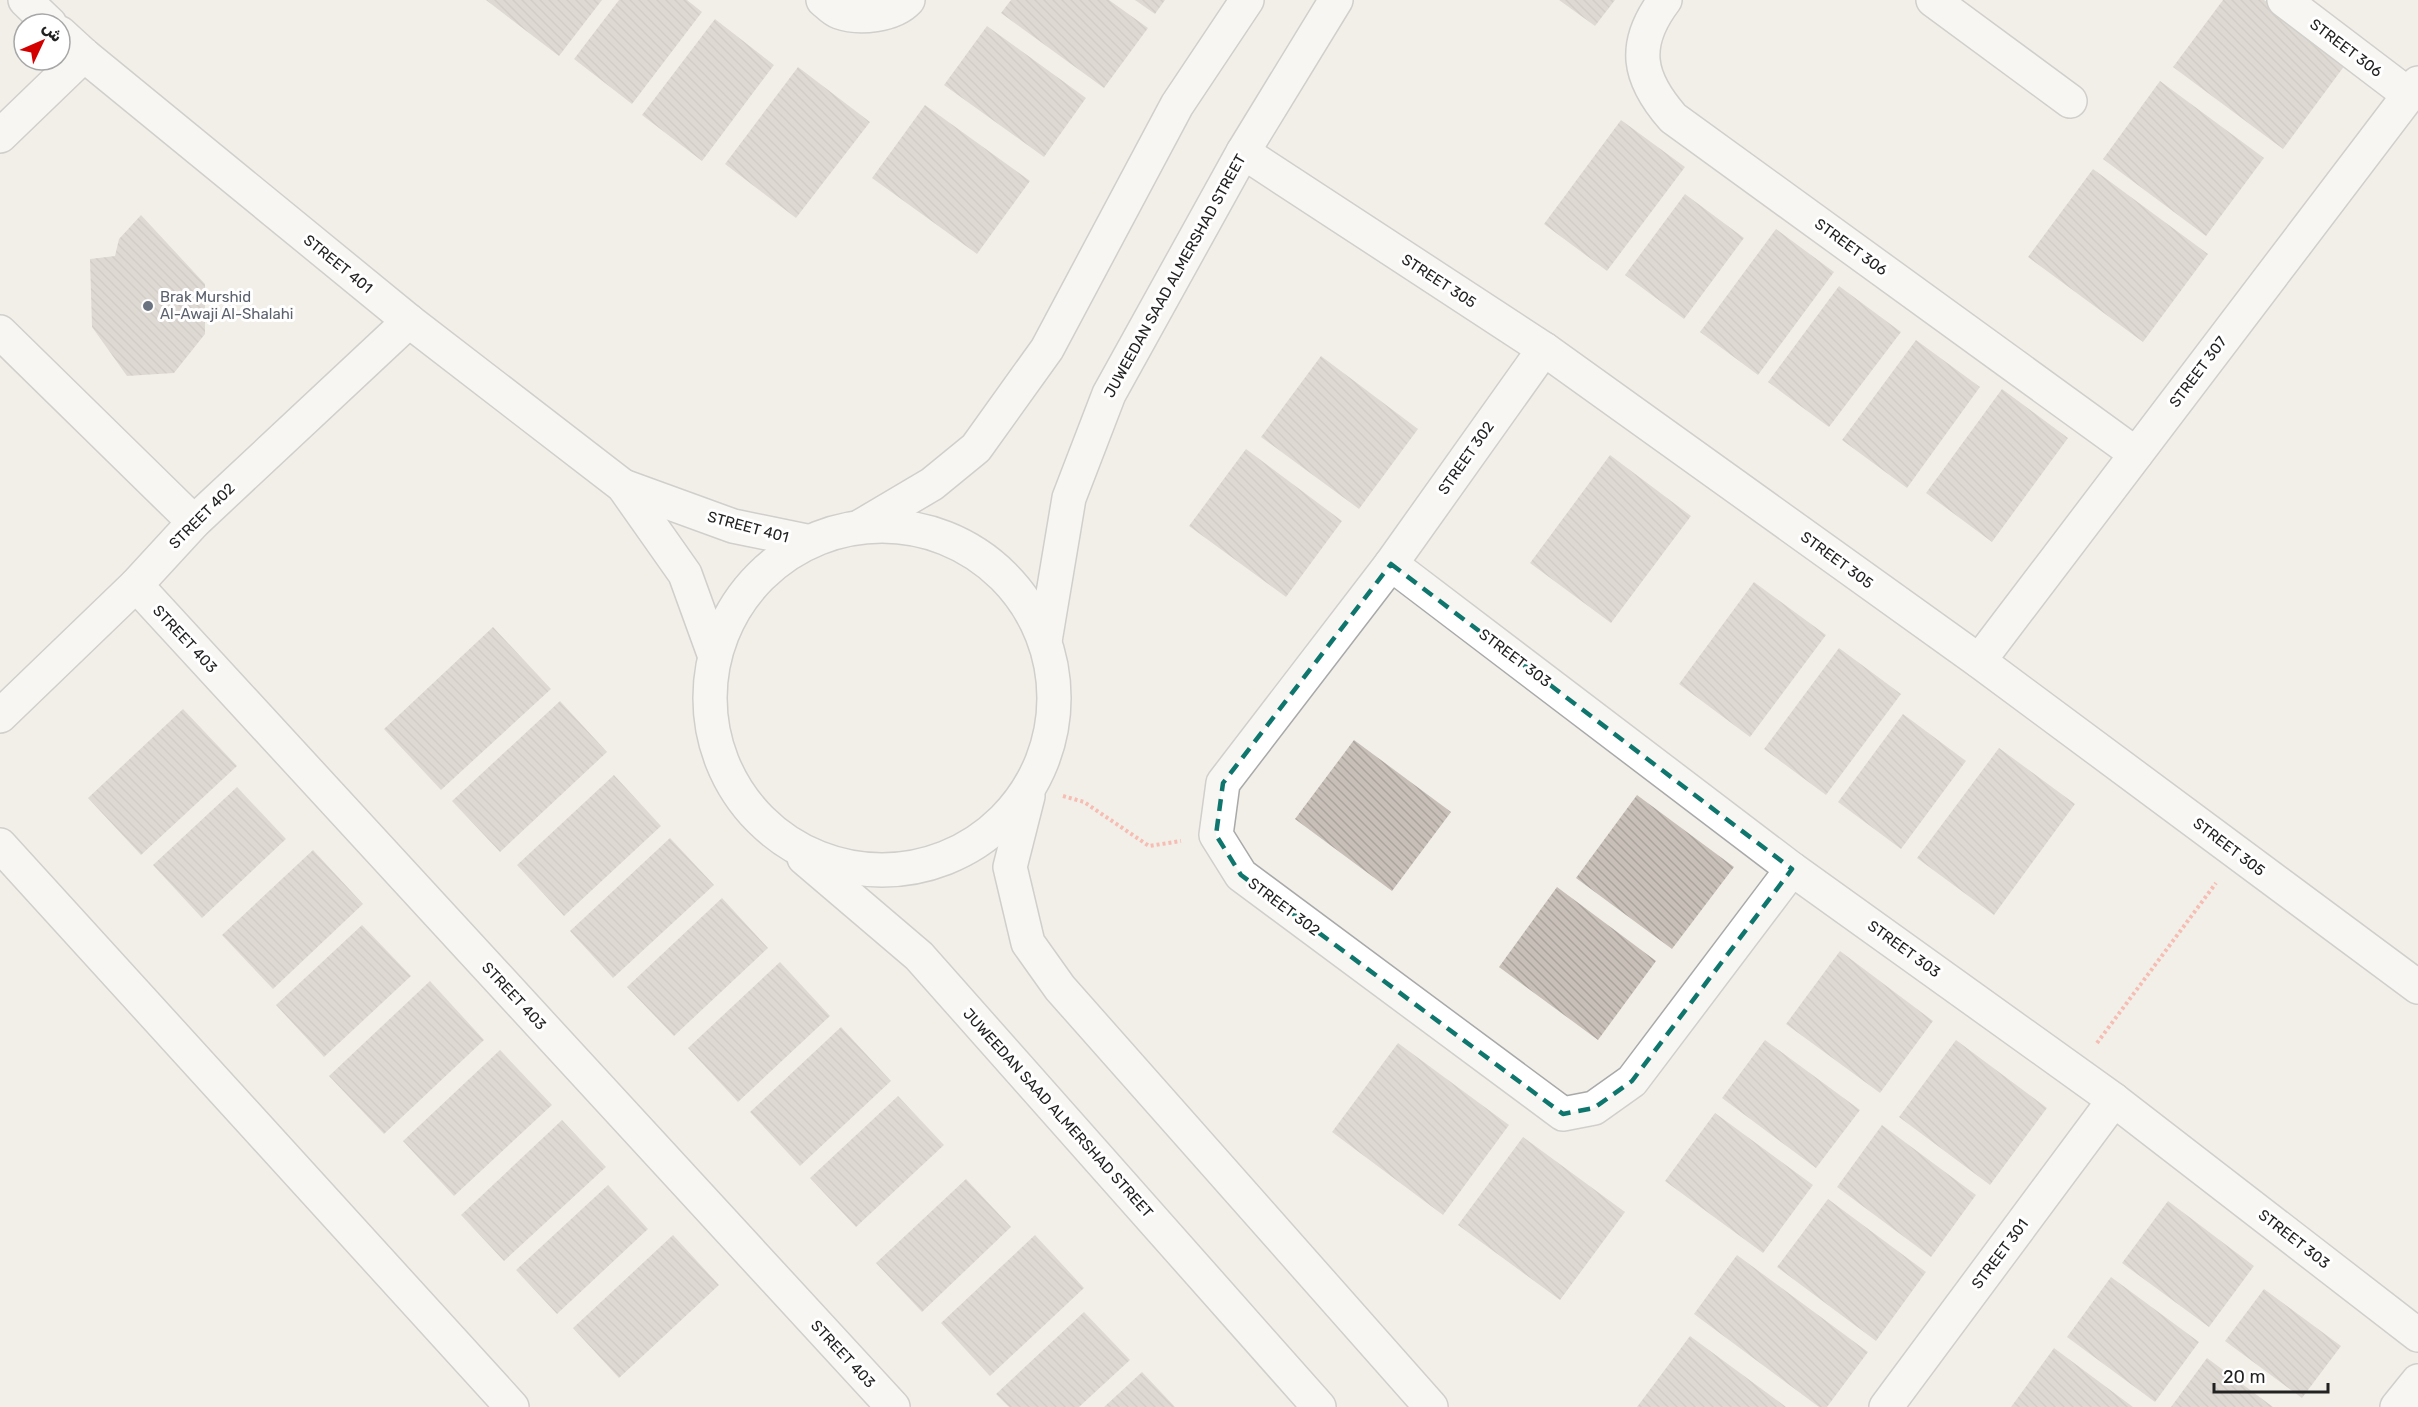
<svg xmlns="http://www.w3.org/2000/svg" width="2418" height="1407" viewBox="0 0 2418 1407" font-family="Rubik,Vazirmatn,sans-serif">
	<defs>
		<pattern id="building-back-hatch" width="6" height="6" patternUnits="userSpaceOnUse" patternTransform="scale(1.5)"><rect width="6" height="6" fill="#c7bfb8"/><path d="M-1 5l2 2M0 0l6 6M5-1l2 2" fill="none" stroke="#aba49e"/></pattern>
	</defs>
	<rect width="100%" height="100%" fill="#f2efe9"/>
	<g fill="url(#building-back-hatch)">
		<polygon points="486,0 602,0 559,56"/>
		<polygon points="619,0 687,0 702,12 632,104 574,59"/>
		<polygon points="1011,0 1109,0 1148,28 1104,88 1001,13"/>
		<polygon points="1135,0 1165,0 1155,14"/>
		<polygon points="1559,0 1615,0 1595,26"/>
		<polygon points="2223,0 2264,0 2348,61 2283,149 2173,67"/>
		<polygon points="715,19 774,65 702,161 642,115"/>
		<polygon points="987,26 1086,98 1044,157 944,85"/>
		<polygon points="798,67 870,122 796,218 725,164"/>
		<polygon points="2160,81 2264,158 2206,236 2103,159"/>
		<polygon points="925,105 1030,181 977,254 872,178"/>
		<polygon points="1621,120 1685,167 1607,271 1544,224"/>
		<polygon points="2093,169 2208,254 2143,342 2028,257"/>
		<polygon points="1685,194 1744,238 1684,319 1625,275"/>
		<polygon points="141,215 205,284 205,334 174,373 127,376 92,327 90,259 115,256 119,239"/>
		<polygon points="1776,229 1834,272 1758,375 1700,332"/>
		<polygon points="1839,286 1901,332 1829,427 1768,382"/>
		<polygon points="1916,340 1980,387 1907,488 1842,440"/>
		<polygon points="1321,356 1418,429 1359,509 1261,437"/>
		<polygon points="2002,389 2068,438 1992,542 1926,493"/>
		<polygon points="1246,449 1342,521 1286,597 1189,526"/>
		<polygon points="1610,455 1691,516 1611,623 1530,563"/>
		<polygon points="1754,582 1826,635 1750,737 1679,684"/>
		<polygon points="493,627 551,689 441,790 384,729"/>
		<polygon points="1839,648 1901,694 1826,795 1764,749"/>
		<polygon points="560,701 607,752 500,852 452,801"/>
		<polygon points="183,709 237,766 141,855 88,798"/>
		<polygon points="1903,714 1966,761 1901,849 1838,802"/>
		<polygon points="1354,740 1451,812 1392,891 1295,819"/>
		<polygon points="1999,748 2075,804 1994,915 1917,858"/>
		<polygon points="614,775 661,826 564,916 517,865"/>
		<polygon points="237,787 286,839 202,918 153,865"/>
		<polygon points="1637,795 1734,867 1672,949 1576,878"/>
		<polygon points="670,838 714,885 613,978 570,931"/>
		<polygon points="313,850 363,904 273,989 222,935"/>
		<polygon points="1557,887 1656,961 1598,1040 1499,967"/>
		<polygon points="722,898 768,948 674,1036 627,987"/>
		<polygon points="362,925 411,976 324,1057 276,1005"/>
		<polygon points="1840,951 1933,1021 1880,1093 1786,1024"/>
		<polygon points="780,962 830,1016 738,1102 688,1048"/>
		<polygon points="430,981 484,1040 384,1134 329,1076"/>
		<polygon points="841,1027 891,1081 800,1166 750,1112"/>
		<polygon points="1765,1040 1860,1110 1816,1168 1722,1098"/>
		<polygon points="1956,1040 2047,1108 1990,1185 1899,1117"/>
		<polygon points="1398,1043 1509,1125 1443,1215 1332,1132"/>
		<polygon points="500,1050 552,1105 454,1196 403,1141"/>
		<polygon points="898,1096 944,1145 856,1227 810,1178"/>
		<polygon points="1715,1113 1813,1185 1763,1253 1665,1181"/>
		<polygon points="562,1120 606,1167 504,1261 461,1215"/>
		<polygon points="1882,1125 1976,1195 1931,1257 1837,1187"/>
		<polygon points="1523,1137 1625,1212 1560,1300 1458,1225"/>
		<polygon points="966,1179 1011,1227 922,1312 876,1263"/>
		<polygon points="608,1185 648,1229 557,1314 516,1270"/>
		<polygon points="1828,1199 1926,1272 1876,1341 1777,1267"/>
		<polygon points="2168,1201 2254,1266 2209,1327 2122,1263"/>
		<polygon points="673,1235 719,1285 619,1378 573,1328"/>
		<polygon points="1035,1235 1084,1288 990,1376 941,1323"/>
		<polygon points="1737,1255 1868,1352 1827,1407 1819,1407 1694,1314"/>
		<polygon points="2111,1277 2199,1342 2155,1402 2067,1337"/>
		<polygon points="2264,1289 2341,1346 2302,1398 2225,1341"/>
		<polygon points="1084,1312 1130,1360 1079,1407 1009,1407 996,1394"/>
		<polygon points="1690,1336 1786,1407 1637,1407"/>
		<polygon points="2054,1348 2133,1407 2011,1407"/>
		<polygon points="2207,1358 2273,1407 2171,1407"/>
		<polygon points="1142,1372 1175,1407 1104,1407"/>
	</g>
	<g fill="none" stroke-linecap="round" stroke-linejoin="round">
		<defs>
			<g id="minor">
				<polyline points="25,0 50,24"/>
				<path d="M 823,0 C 828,4 833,10 839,12 C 859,19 893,16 908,0"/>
				<path d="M 1665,0 C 1631,45 1638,78 1673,118 L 2136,454"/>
				<polyline points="1933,0 2070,101"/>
				<polyline points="2284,0 2409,95"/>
				<polyline points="60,33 84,55 409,321 623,486 685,574 714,654"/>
				<polyline points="0,136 84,55"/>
				<polyline points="1243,152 1544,349 1979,661 2418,987"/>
				<polyline points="0,332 194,522"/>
				<polyline points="1544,349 1391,564 1223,783 1216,835 1241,875 1563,1114 1594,1108 1632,1081 1792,869"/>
				<polyline points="623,486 733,526 806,541"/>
				<polyline points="861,526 932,484 976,448 1047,349 1177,105 1247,0"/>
				<circle cx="882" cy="698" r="172"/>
				<polyline points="1391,564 1792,869 2114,1100 2418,1335"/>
				<polyline points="136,585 893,1407"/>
				<polyline points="1045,641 1069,498 1109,394 1243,152 1336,0"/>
				<polyline points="1979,661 2418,83"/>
				<polyline points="0,716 136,585 194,522 409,321"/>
				<polyline points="1028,796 1010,867 1028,943 1060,988 1431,1407"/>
				<polyline points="0,845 512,1407"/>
				<polyline points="804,858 919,956 1319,1407"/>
				<polyline points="1886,1407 2114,1100"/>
				<polyline points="2397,1407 2418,1381"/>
			</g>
		</defs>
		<use href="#minor" stroke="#a9a9a9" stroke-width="36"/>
		<g stroke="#fa8072" stroke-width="4" stroke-dasharray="3 3" stroke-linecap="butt">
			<polyline points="1063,796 1084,802 1149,846 1181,841"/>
			<polyline points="2097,1043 2216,883"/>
		</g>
		<use href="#minor" stroke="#fff" stroke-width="33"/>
	</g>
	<path d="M0 0H2418V1407H0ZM 1391,564 L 1792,869 L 1632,1081 L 1594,1108 L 1563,1114 L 1241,875 L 1216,835 L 1223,783 Z" fill="#f2efe9" fill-opacity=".55" fill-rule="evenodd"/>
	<path fill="none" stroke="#0f766e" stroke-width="4.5" stroke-dasharray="12 8" stroke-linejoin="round" d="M 1391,564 L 1792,869 L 1632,1081 L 1594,1108 L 1563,1114 L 1241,875 L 1216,835 L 1223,783 Z"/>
	<circle fill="#6b7280" stroke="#fff" stroke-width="2" cx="148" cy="306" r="6"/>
	<g text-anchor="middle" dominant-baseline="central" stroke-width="6" stroke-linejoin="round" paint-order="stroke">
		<g font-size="15" fill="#222" stroke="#fff">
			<text transform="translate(2346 48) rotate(37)">STREET 306</text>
			<text transform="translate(1851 247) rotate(36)">STREET 306</text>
			<text transform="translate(338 264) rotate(39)">STREET 401</text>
			<text transform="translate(1175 276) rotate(-61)">JUWEEDAN SAAD ALMERSHAD STREET</text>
			<text transform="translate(1439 281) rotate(33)">STREET 305</text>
			<text transform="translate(2198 372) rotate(-53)">STREET 307</text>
			<text transform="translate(1466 458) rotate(-55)">STREET 302</text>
			<text transform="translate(202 516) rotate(-45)">STREET 402</text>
			<text transform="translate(748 527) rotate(15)">STREET 401</text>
			<text transform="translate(1837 560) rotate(36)">STREET 305</text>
			<text transform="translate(185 639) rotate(47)">STREET 403</text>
			<text transform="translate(1515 658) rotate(37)">STREET 303</text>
			<text transform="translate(2229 847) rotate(37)">STREET 305</text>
			<text transform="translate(1284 907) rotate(37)">STREET 302</text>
			<text transform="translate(1904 949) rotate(36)">STREET 303</text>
			<text transform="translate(514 996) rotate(47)">STREET 403</text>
			<text transform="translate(1058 1113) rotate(48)">JUWEEDAN SAAD ALMERSHAD STREET</text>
			<text transform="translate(2294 1239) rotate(38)">STREET 303</text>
			<text transform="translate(2000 1254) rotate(-53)">STREET 301</text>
			<text transform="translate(843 1354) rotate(47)">STREET 403</text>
		</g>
		<g font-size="15" fill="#5b616d" stroke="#fff" text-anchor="start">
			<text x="160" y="297">Brak Murshid<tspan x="160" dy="17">Al-Awaji Al-Shalahi</tspan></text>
		</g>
	</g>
	<g transform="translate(42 42) rotate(46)"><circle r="28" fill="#ffffff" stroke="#a7a7a7" stroke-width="1.5"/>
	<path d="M0-4.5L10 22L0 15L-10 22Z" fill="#d40000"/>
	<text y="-9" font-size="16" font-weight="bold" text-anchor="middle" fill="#222222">ش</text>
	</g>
	<path d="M2214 1383v9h114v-9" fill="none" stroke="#222222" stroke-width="3"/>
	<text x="2223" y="1383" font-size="18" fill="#222222" stroke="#ffffff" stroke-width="4.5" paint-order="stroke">20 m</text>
</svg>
